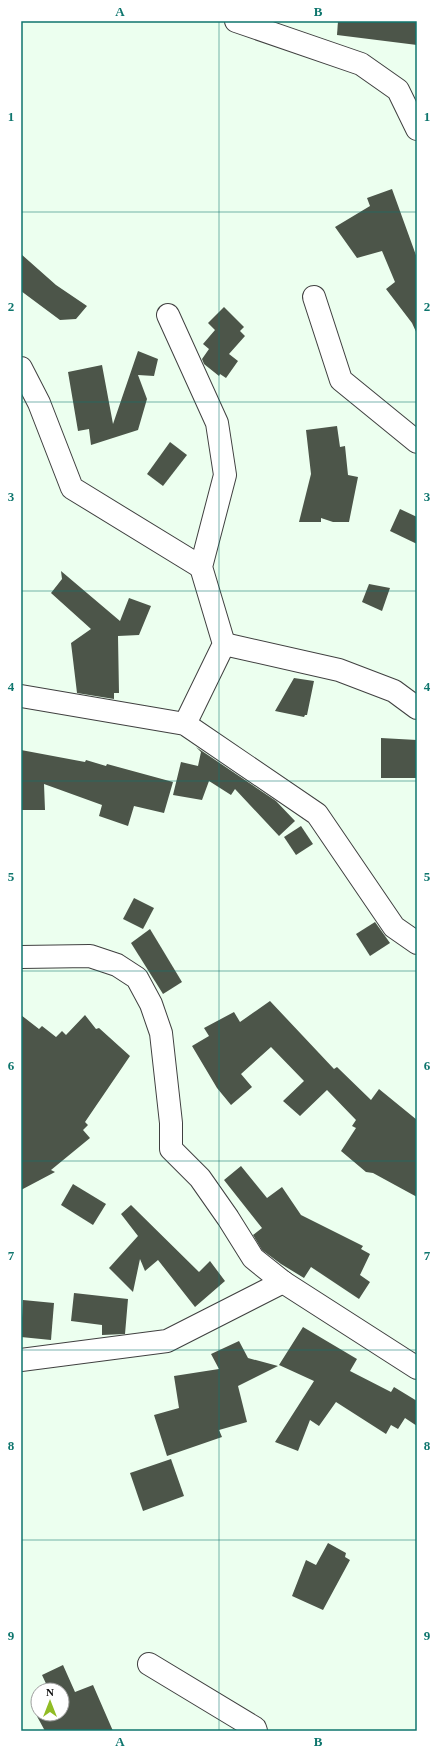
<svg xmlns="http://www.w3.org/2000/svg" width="438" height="1752" viewBox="0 0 438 1752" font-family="'Times New Roman',serif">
	<rect width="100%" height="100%" fill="#ecffef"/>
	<g fill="#4c5549">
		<polygon points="338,21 417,21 417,45 337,35"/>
		<polygon points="392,189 417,258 417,334 412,323 386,289 395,282 382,251 357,258 335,227 370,206 367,198"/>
		<polygon points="21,254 56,285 87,306 76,319 60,320 21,291"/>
		<polygon points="224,307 244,327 240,331 245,336 229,354 238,361 226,378 220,374 219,376 204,364 202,359 209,349 203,344 215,330 208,323"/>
		<polygon points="138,351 158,359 154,376 138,375 147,399 138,430 91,445 89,429 78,431 68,372 102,365 113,424"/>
		<polygon points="337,426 340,447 345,446 348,475 358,477 349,522 333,522 321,518 321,522 299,522 311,474 306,430"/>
		<polygon points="170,442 187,455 163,486 147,474"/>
		<polygon points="400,509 417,517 417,544 390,531"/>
		<polygon points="61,571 120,621 129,598 151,606 139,635 118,636 119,693 114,693 114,699 77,693 71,643 91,629 51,593 62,579"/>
		<polygon points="369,584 390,588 382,611 362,602"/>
		<polygon points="294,678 314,681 307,715 305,715 304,717 275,711"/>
		<polygon points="381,738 417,740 417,778 381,778"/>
		<polygon points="196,747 276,801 295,821 279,836 235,789 231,795 209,781 202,800 173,795 181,762 198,766 201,752"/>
		<polygon points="21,750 85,762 86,760 106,766 107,764 173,782 164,813 134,806 128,826 99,816 102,805 44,784 45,810 21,810"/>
		<polygon points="301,826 313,844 296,855 284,837"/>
		<polygon points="134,898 154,908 143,929 123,919"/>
		<polygon points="375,922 390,943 370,956 356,934"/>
		<polygon points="150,929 182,982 163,994 131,943"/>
		<polygon points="270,1001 334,1069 337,1067 371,1100 379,1089 417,1120 417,1197 373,1173 366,1172 341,1151 356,1128 352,1126 356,1120 327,1090 300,1116 283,1101 304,1081 271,1047 241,1074 252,1087 231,1105 217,1088 192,1046 209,1036 204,1028 234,1012 240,1022"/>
		<polygon points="21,1015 39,1029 42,1026 56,1037 62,1031 66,1035 85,1015 96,1029 99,1028 130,1056 85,1122 88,1125 83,1130 90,1138 51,1170 55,1172 21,1190"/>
		<polygon points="241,1166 267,1198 282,1187 301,1215 363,1246 361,1249 370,1254 360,1275 370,1282 359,1299 311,1267 304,1278 281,1264 262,1250 253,1235 262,1228 224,1180"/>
		<polygon points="73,1184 106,1204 93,1225 61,1205"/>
		<polygon points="131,1205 199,1272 210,1261 225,1281 195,1307 158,1260 145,1271 140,1259 133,1292 109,1268 138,1236 121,1214"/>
		<polygon points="74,1293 128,1299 125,1334 102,1335 102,1325 71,1321"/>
		<polygon points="23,1300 54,1303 51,1340 21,1337"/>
		<polygon points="303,1327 357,1359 350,1371 391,1392 394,1387 417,1401 417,1426 405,1418 398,1429 391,1425 386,1434 336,1402 319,1426 310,1420 298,1451 275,1442 314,1381 279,1365"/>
		<polygon points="239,1341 248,1358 278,1366 238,1386 247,1422 219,1430 222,1437 167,1456 154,1415 179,1408 174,1376 219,1369 211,1354"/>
		<polygon points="171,1459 184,1496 143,1511 130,1473"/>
		<polygon points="328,1543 346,1553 345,1557 350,1560 323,1610 292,1596 306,1560 316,1565"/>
		<polygon points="63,1665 75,1692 93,1685 113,1731 45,1731 33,1709 38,1705 38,1714 62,1714 62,1690 49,1690 42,1675"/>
	</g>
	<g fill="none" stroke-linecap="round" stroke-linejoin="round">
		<defs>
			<g id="minor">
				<polyline points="236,21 361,64 398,90 417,129"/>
				<polyline points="314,297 341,380 417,442"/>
				<polyline points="168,315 217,423 225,475 201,567 224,644 185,724"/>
				<polyline points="21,368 39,403 72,488 201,567"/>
				<polyline points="224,644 339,670 394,691 417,708"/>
				<polyline points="21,696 185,724 317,814 394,927 417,943"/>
				<polyline points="21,957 90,956 117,965 137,978 151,1004 161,1033 171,1123 171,1149 200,1178 228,1218 253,1258 283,1282 417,1368"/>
				<polyline points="21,1360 167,1341 283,1282"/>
				<polyline points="149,1664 255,1728 256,1731"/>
			</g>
		</defs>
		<use href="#minor" stroke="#404040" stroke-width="24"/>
		<use href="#minor" stroke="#fff" stroke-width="22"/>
	</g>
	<path fill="none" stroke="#0f766e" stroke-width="1" stroke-opacity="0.55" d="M 219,21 L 219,1731M 21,212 L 417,212M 21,402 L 417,402M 21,591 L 417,591M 21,781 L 417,781M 21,971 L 417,971M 21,1161 L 417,1161M 21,1350 L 417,1350M 21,1540 L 417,1540"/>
	<rect width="438" height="1752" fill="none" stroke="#ffffff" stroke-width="44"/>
	<g transform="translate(50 1702)"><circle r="19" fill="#ffffff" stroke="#9e9e9e"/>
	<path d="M0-3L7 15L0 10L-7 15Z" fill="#91bc25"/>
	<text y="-6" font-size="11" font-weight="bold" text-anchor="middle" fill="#0d0d0d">N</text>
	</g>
	<rect x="22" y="22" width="394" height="1708" fill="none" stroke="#0f766e" stroke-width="1.5"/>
	<g font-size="13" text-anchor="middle" font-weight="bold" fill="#0f766e">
		<text x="120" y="16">A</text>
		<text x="318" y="16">B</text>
		<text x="11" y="121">1</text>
		<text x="427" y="121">1</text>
		<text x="11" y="311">2</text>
		<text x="427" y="311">2</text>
		<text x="11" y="501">3</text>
		<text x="427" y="501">3</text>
		<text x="11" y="691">4</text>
		<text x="427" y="691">4</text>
		<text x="11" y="881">5</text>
		<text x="427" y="881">5</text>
		<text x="11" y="1070">6</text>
		<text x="427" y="1070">6</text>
		<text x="11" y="1260">7</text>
		<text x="427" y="1260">7</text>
		<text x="11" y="1450">8</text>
		<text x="427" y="1450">8</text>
		<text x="11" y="1640">9</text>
		<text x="427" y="1640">9</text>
		<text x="120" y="1746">A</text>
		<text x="318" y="1746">B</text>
	</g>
</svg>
